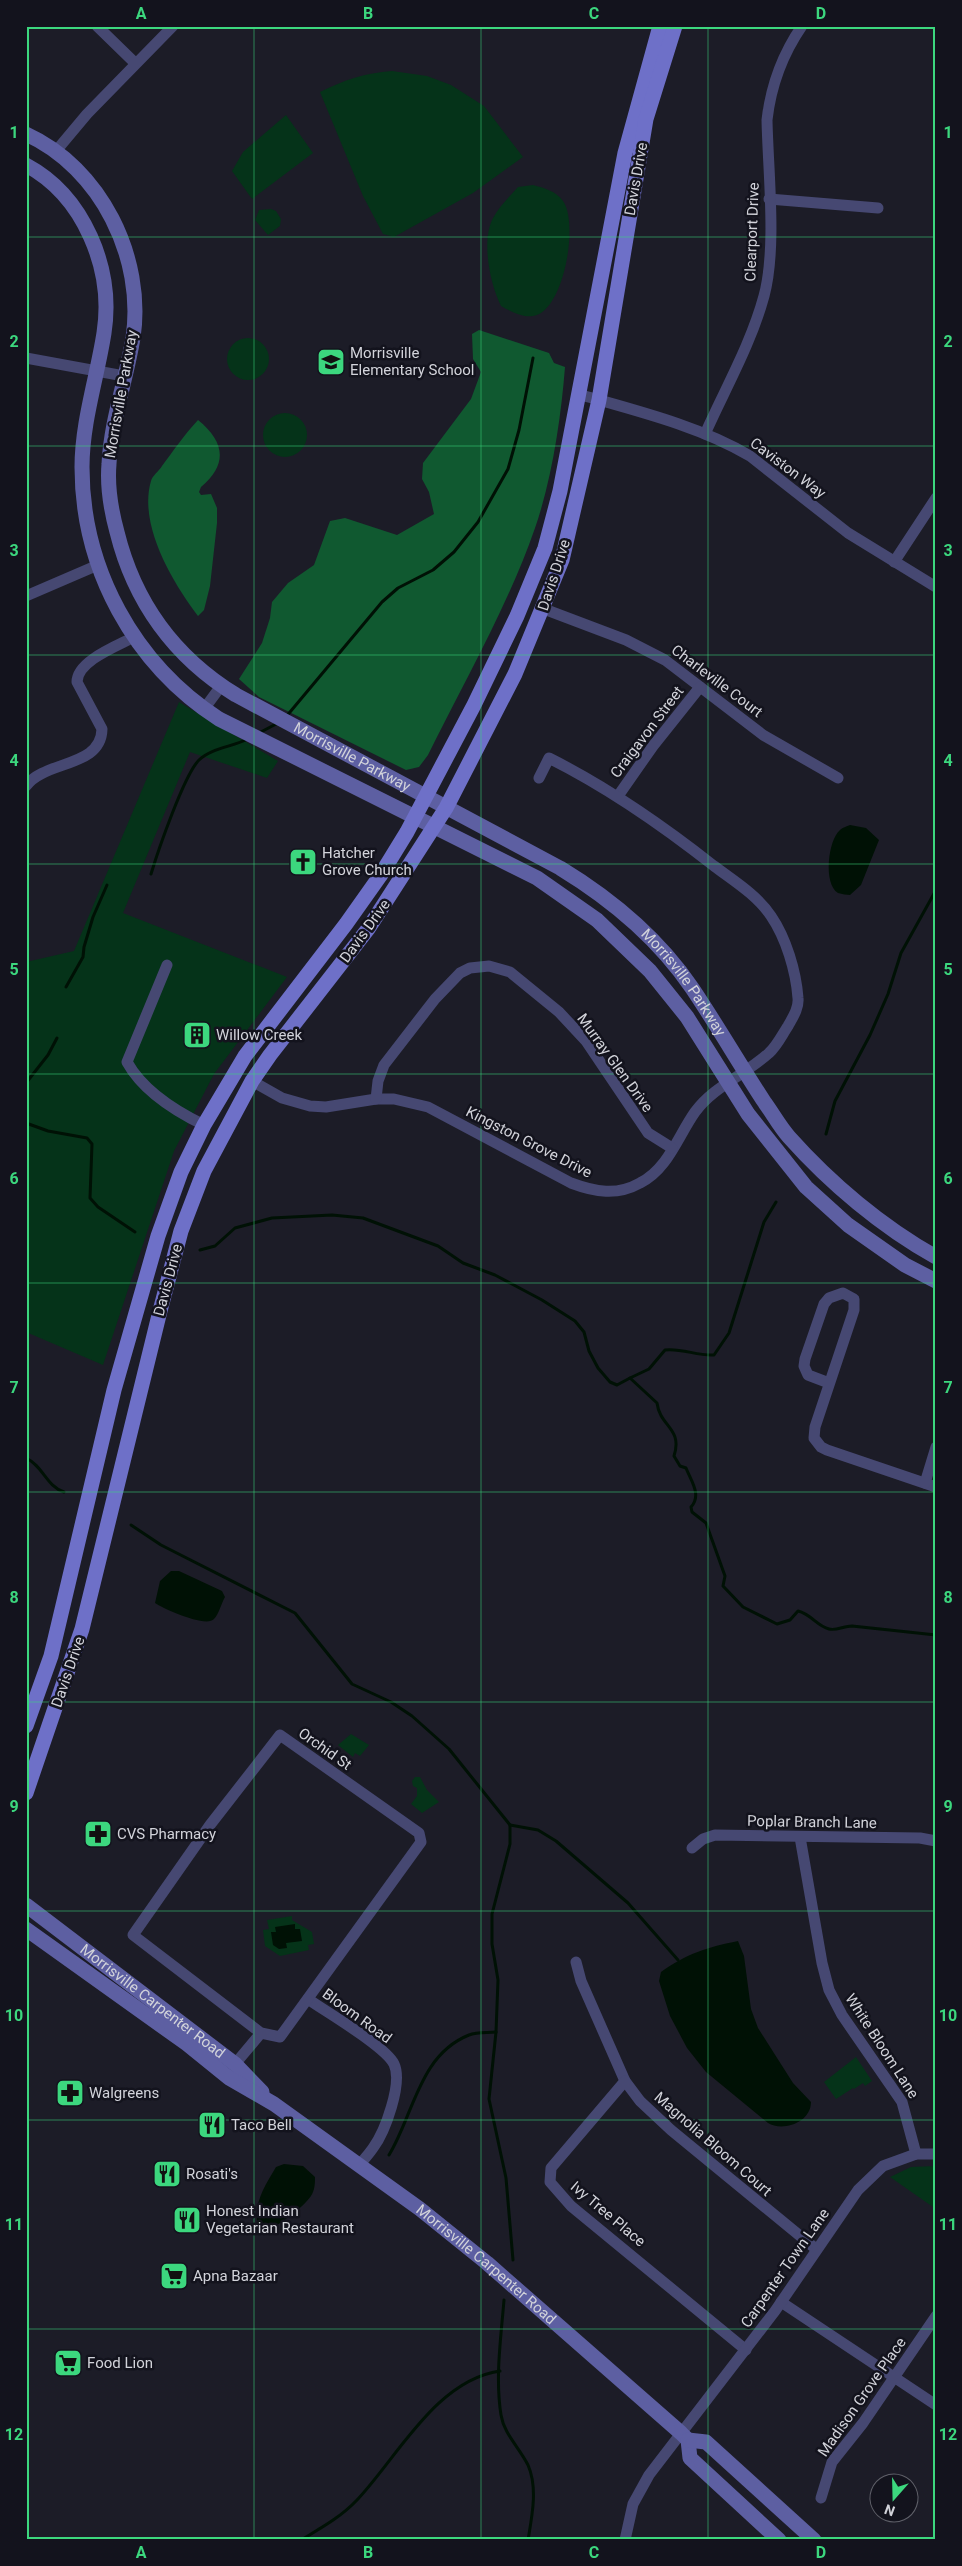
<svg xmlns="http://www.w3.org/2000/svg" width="962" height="2566" viewBox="0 0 962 2566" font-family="Roboto,sans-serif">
	<rect width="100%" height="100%" fill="#1c1c27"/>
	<g fill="#053319">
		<path d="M 392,71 L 427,76 L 451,85 L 484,106 L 523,157 L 473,193 L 394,237 L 383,234 L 363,196 L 320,92 C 344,80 365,73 392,71 Z"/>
		<polygon points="286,115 313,153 252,199 232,171 243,152"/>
		<path d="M 533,185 C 544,188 556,191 563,201 C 579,223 564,312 533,316 C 522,318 510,311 501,306 C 490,284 481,241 493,218 C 499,207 509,197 518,187 Z"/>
		<polygon points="271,209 276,211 281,219 280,226 268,235 255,220 259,210"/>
		<circle cx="248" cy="359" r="21"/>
		<circle cx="285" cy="435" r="22"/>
		<polygon points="179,702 278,761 267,778 190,752 123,913 287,977 214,1074 174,1151 103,1365 26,1332 26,962 74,951"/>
		<polygon points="351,1734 369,1745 360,1756 355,1753 353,1757 338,1745"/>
		<polygon points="415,1777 420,1777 427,1790 439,1802 422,1813 411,1804 417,1796 417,1788 413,1786 412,1781"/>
		<polygon points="292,1916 292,1920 312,1932 314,1944 308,1945 309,1950 280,1956 265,1946 263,1930 269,1929 267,1920"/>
		<polygon points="856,2057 872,2081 865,2086 863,2083 854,2089 853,2088 836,2099 824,2082"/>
		<polygon points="936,2166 936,2202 933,2207 890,2177 911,2167"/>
	</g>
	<g fill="#105930">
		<path d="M 479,330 L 549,353 L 554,363 L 565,367 C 561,418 552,479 535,528 C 509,604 464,682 428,755 L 419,767 L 406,770 L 259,697 L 239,679 L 262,643 L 270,618 L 272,602 L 288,583 L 314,565 L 330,521 L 345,518 L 397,535 L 434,514 L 429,492 L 422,479 L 423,463 L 471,399 L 481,372 L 473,359 L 472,334 Z"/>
		<path d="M 198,420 C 225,442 228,464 201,487 L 199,492 L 201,495 L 211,494 L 217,508 L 217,523 L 210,586 L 204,610 L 198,616 C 173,583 138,525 151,481 C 152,476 159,471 162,466 C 174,450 184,435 198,420 Z"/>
	</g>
	<g fill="#001105">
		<path d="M 850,825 L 866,828 L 879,840 L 861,885 L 850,895 C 847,895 842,894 838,893 C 823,884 828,840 840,830 C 842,828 847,826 850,825 Z"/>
		<path d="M 171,1571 L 179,1571 L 222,1591 L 225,1597 C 221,1604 219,1614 214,1619 C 206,1628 164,1609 155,1603 L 160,1581 Z"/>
		<polygon points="295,1924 295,1929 300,1929 302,1941 286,1943 287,1948 279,1949 273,1945 271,1932 276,1932 275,1927"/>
		<path d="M 738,1941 L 744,1956 L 751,2009 L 758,2028 L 793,2083 L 811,2102 C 811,2123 782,2132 768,2123 L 706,2072 L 687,2048 L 670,2016 L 659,1981 L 661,1972 C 686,1954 708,1947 738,1941 Z"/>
		<path d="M 284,2164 L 303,2166 L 315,2177 C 315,2183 315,2190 311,2196 C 303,2208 275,2228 261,2234 C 249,2210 264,2187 276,2167 Z"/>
	</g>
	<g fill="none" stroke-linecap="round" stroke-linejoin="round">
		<g stroke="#001105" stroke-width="3">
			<polyline points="285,718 382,602 398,588 433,570 454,552 478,522 508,469 519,430 533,358"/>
			<polyline points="257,734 278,723"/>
			<path d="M 151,874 C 158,851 184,775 199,760 C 211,748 232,747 248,739"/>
			<polyline points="66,987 83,957 84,947 93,917 107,885"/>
			<polyline points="26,1083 48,1055 57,1038"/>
			<polyline points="26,1123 48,1131 87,1138 92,1144 90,1198 98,1207 135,1232"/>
			<polyline points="826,1134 835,1101 870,1035 888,994 901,953 936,890"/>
			<path d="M 200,1250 L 215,1246 L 235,1228 L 272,1218 L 332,1215 L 363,1218 L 438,1246 L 463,1263 L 495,1275 L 542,1300 L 575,1321 L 584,1332 L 589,1351 L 598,1368 L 610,1382 L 617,1385 L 630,1378 L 657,1403 C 660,1427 683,1428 674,1456 L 680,1466 L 686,1468 C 691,1481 702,1495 691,1507 L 692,1512 L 706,1523 L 725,1576 L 723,1586 L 743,1607 L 777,1624 L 790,1620 L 798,1611 C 811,1614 817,1626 829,1629 C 836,1631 844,1626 852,1626 L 936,1635"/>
			<path d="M 630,1378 L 649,1369 L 665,1350 C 682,1348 697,1356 714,1355 L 729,1333 L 764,1222 L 776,1202"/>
			<path d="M 26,1458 C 43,1466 46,1486 64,1492"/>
			<polyline points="131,1525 161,1545 295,1613 352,1684 391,1702 412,1716 449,1749 510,1825 510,1844 492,1914 492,1944 498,1980 496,2032 489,2099 506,2178 513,2260"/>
			<polyline points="510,1825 538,1830 556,1841 628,1903 678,1960"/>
			<path d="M 389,2155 C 414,2114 419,2055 469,2035 C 477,2032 488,2033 496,2032"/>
			<path d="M 504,2300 C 501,2337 495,2378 501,2415 C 504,2434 519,2447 528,2465 C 538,2488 532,2516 528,2540"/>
			<path d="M 301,2540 C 321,2528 341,2517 357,2500 C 397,2458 436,2380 500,2371"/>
		</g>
		<g stroke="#464872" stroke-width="11">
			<polyline points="97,26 135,63"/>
			<polyline points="56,151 87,114 173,26"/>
			<polyline points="769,199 878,208"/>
			<polyline points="26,358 124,376"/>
			<path d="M 578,394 C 634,410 700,426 750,456 L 848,533 L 936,587"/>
			<path d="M 705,434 C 725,389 751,344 764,296 C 777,248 768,172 767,120 C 771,85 782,55 802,26"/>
			<polyline points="894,562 936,498"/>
			<polyline points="26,596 98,565"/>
			<polyline points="544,609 626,640 665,660 763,735 838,778"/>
			<polyline points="204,709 221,686"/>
			<path d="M 26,786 C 45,760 101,768 102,729 L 77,682 C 77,661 117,646 134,637"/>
			<polyline points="618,796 653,746 700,687"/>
			<path d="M 167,965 L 127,1062 C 143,1091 175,1111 204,1125"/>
			<path d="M 252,1081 L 282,1098 L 310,1106 L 326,1107 L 376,1099 L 394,1099 L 428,1107 L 571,1183 C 595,1192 617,1196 640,1183 C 668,1169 678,1136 695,1112 C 714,1086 745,1075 769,1053 C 777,1046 782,1035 788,1026 C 793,1017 799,1008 798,998 C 796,971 786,938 771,916 C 757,895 734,881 714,866 C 662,825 609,788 549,758 L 539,778"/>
			<polyline points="376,1099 378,1081 384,1065 435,999 460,973 470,968 489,966 510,972 559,1012 586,1041 648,1133 672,1148"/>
			<polyline points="829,1383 808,1375 804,1366 805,1359 824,1304 829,1298 843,1293 854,1299 854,1310 815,1427 814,1438 821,1447 827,1450 936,1487"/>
			<polyline points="925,1483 936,1447"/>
			<polyline points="800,1837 822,1963 829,1990 842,2015 902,2102 916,2154"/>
			<polyline points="692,1848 703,1839 715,1835 920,1838 936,1841"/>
			<polyline points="576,1962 581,1981 625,2081 640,2101 671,2130 816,2249"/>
			<path d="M 308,1999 C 326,2012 385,2046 394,2064 C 403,2083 385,2132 373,2148 C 369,2154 363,2160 359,2166"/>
			<polyline points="235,2064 261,2033 133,1935 210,1825 280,1735 419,1833 421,1842 280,2037 261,2033"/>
			<polyline points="625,2081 551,2168 550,2182 571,2206 746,2350"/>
			<polyline points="781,2302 936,2405"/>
			<polyline points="821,2498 832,2462 863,2423 936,2316"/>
			<polyline points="625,2540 633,2504 649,2475 775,2311 858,2190 883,2166 916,2154 936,2154"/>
		</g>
		<g stroke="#5d5fa2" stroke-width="15">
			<path id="s1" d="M 26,134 C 101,168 145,258 133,338 C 126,381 111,421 109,464 C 107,487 111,510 117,532 C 134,601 174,657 236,695 L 560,868 C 611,899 658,938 692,988 C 717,1025 740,1065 765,1103 C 773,1114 780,1127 789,1137 C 830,1183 882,1227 936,1257"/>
			<path d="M 26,165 C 84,196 114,269 104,333 C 97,378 82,422 82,467 C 82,569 134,664 219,719 L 537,878 L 597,920 L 650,971 L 687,1017 L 748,1114 L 806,1187 L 848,1225 L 905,1265 L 936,1281"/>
			<path id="s2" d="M 26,1905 L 235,2064 L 262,2092"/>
			<path id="s3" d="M 26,1929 L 187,2044 L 229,2078 L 274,2104 L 420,2209 L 487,2263 L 681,2433 L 688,2440 L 690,2458 L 779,2540"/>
			<polyline points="688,2440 706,2442 814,2540"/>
		</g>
		<g stroke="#6e70c8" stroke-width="15">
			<polyline points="26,1726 51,1656 114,1390 158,1236 181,1172 204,1125 245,1056 346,924 380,876 407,832 474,705 517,616 545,548 560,491 625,153 660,26"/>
			<polyline points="26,1793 82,1629 160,1311 181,1231 204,1171 252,1081 270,1055 368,929 446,808 515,674 562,560 599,400 646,119 675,26"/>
		</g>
	</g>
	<path fill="none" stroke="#3cd77e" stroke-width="1" stroke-opacity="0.55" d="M 254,26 L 254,2540M 481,26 L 481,2540M 708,26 L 708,2540M 26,237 L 936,237M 26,446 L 936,446M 26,655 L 936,655M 26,864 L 936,864M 26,1074 L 936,1074M 26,1283 L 936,1283M 26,1492 L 936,1492M 26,1702 L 936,1702M 26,1911 L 936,1911M 26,2120 L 936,2120M 26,2329 L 936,2329"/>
	<defs>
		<symbol id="school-square" viewBox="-11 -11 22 22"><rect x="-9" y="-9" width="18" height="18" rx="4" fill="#3cd77e" stroke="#13131d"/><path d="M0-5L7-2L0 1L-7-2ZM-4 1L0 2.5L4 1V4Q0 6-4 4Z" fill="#111"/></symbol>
		<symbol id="church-square" viewBox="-11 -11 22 22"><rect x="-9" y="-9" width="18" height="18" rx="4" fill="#3cd77e" stroke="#13131d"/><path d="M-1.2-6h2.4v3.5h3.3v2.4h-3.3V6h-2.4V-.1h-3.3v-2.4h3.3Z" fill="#111"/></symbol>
		<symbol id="building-square" viewBox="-11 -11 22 22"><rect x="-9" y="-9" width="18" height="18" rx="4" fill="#3cd77e" stroke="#13131d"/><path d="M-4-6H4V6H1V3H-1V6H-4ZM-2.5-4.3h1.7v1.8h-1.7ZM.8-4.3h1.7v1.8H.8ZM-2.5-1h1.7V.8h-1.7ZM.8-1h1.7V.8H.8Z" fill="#111"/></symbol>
		<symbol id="pharmacy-square" viewBox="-11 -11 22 22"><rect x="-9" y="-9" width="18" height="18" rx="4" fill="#3cd77e" stroke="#13131d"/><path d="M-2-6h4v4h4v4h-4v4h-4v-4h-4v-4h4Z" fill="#111"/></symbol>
		<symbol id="restaurant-square" viewBox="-11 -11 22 22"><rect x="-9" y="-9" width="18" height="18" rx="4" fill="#3cd77e" stroke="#13131d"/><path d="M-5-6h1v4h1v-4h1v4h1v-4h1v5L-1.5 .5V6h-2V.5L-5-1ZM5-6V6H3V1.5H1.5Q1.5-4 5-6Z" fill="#111"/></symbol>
		<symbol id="supermarket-square" viewBox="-11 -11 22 22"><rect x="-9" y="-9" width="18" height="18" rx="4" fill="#3cd77e" stroke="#13131d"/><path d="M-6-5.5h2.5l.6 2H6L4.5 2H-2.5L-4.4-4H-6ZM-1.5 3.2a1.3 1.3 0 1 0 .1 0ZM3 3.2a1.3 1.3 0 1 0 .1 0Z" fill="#111"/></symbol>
	</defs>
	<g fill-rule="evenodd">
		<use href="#school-square" x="315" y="346" width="32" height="32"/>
		<use href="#church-square" x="287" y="846" width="32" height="32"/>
		<use href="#building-square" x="181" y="1019" width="32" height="32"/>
		<use href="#pharmacy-square" x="82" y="1818" width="32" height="32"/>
		<use href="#pharmacy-square" x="54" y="2077" width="32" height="32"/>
		<use href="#restaurant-square" x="196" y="2109" width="32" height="32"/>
		<use href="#restaurant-square" x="151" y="2158" width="32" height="32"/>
		<use href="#restaurant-square" x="171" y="2204" width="32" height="32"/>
		<use href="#supermarket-square" x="158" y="2260" width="32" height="32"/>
		<use href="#supermarket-square" x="52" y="2347" width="32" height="32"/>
	</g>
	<g text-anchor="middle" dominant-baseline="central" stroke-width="5" stroke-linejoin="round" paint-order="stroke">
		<g font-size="15" fill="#d2d3da" stroke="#13131d">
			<text transform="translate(636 179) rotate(-80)">Davis Drive</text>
			<text transform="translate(752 232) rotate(-88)">Clearport Drive</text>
			<text transform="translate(121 394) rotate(-80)">Morrisville Parkway</text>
			<text transform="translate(788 468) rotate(37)">Caviston Way</text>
			<text transform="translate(554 575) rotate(-72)">Davis Drive</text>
			<text transform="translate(717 681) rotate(37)">Charleville Court</text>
			<text transform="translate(647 732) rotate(-53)">Craigavon Street</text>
			<text stroke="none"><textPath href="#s1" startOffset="782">Morrisville Parkway</textPath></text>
			<text transform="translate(365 931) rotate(-54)">Davis Drive</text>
			<text stroke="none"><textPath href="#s1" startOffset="1188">Morrisville Parkway</textPath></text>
			<text transform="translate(615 1063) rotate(54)">Murray Glen Drive</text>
			<text transform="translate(529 1142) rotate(27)">Kingston Grove Drive</text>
			<text transform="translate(168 1280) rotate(-75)">Davis Drive</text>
			<text transform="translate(68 1672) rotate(-71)">Davis Drive</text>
			<text transform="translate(325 1749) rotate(35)">Orchid St</text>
			<text transform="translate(812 1822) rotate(1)">Poplar Branch Lane</text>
			<text stroke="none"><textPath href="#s2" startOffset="159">Morrisville Carpenter Road</textPath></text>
			<text transform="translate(357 2016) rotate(36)">Bloom Road</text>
			<text transform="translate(882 2046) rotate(57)">White Bloom Lane</text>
			<text transform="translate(713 2144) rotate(41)">Magnolia Bloom Court</text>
			<text transform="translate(608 2214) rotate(40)">Ivy Tree Place</text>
			<text stroke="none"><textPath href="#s3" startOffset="570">Morrisville Carpenter Road</textPath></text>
			<text transform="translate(785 2268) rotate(-55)">Carpenter Town Lane</text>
			<text transform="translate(862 2397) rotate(-55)">Madison Grove Place</text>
		</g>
		<g font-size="15" fill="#d2d3da" stroke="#13131d" text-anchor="start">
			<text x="350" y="353">Morrisville<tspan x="350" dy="17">Elementary School</tspan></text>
			<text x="322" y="853">Hatcher<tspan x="322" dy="17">Grove Church</tspan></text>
			<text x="216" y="1035">Willow Creek</text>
			<text x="117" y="1834">CVS Pharmacy</text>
			<text x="89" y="2093">Walgreens</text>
			<text x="231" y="2125">Taco Bell</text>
			<text x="186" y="2174">Rosati's</text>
			<text x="206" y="2211">Honest Indian<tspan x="206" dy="17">Vegetarian Restaurant</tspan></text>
			<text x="193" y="2276">Apna Bazaar</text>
			<text x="87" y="2363">Food Lion</text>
		</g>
	</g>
	<rect width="962" height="2566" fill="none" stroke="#13131d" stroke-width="55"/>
	<g transform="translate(894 2498) rotate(200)"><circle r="24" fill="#13131d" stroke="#5f6069"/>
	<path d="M0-4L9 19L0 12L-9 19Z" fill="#3cd77e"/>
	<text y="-8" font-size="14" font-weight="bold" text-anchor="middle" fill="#d2d3da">N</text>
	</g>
	<rect x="28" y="28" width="906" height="2510" fill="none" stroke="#3cd77e" stroke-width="2"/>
	<g font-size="16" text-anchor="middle" font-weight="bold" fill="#3cd77e">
		<text x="141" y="19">A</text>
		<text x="368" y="19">B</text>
		<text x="594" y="19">C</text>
		<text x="821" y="19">D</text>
		<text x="14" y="138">1</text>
		<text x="948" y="138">1</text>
		<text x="14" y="347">2</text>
		<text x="948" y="347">2</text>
		<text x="14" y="556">3</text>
		<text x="948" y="556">3</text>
		<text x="14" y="766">4</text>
		<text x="948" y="766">4</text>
		<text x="14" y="975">5</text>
		<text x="948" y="975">5</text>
		<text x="14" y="1184">6</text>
		<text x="948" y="1184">6</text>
		<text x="14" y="1393">7</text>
		<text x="948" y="1393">7</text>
		<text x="14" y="1603">8</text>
		<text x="948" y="1603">8</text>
		<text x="14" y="1812">9</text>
		<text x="948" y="1812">9</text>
		<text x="14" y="2021">10</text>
		<text x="948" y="2021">10</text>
		<text x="14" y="2230">11</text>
		<text x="948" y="2230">11</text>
		<text x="14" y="2440">12</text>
		<text x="948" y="2440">12</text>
		<text x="141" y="2558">A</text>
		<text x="368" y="2558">B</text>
		<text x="594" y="2558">C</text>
		<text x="821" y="2558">D</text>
	</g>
</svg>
